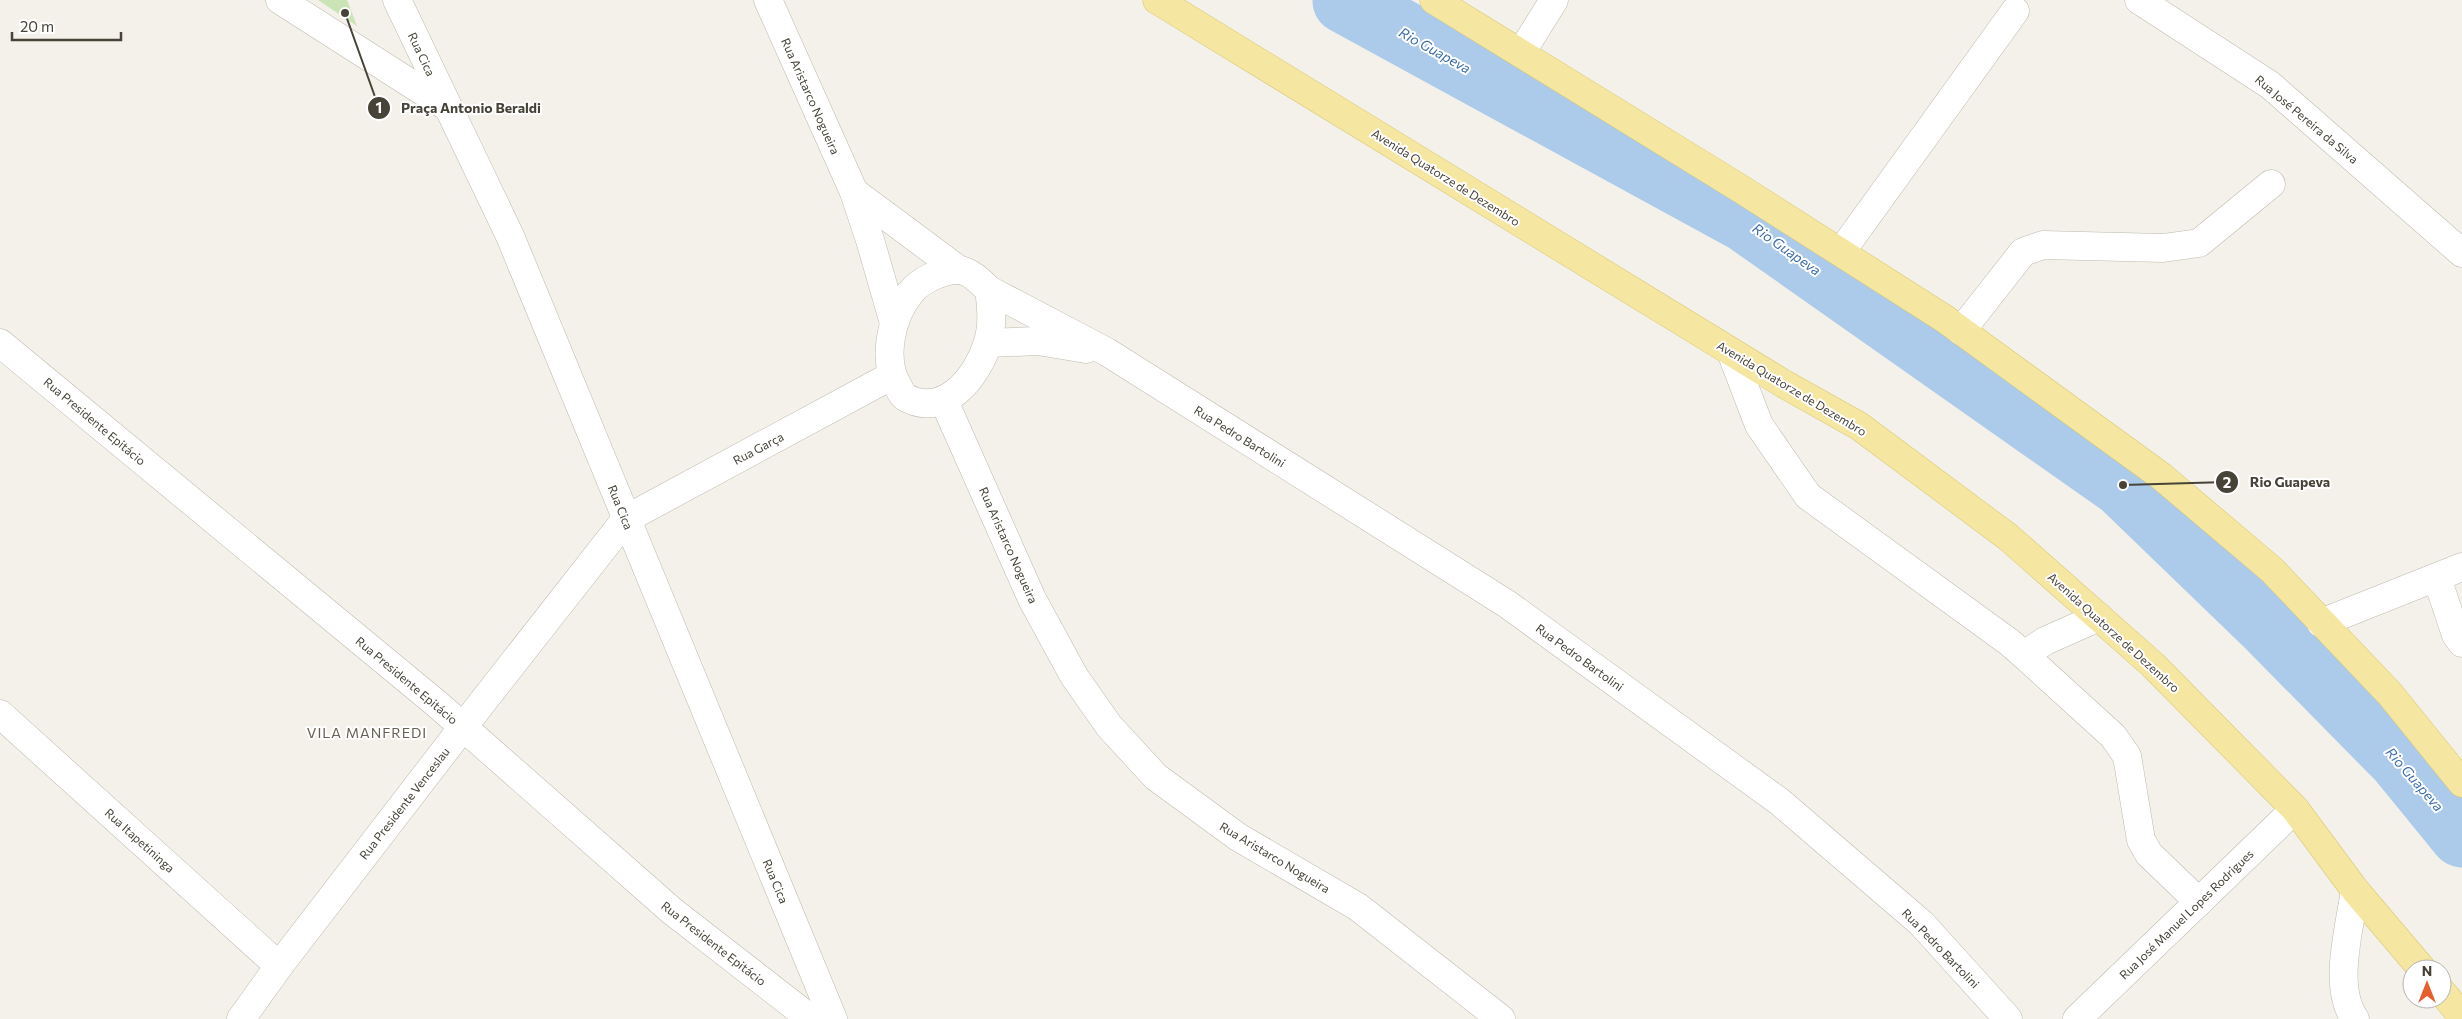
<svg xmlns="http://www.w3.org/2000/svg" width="2462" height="1019" viewBox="0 0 2462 1019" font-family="Commissioner,sans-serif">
	<rect width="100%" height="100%" fill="#f3f1ea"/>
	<polygon fill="#cae4b6" points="318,0 347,0 357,26"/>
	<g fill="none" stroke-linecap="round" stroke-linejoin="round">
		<polyline stroke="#accaea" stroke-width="65" points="1345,1 1746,220 2123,485 2265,622 2400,759 2462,835"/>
		<defs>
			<g id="minor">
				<polyline points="280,0 446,106"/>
				<polyline points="397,0 510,236 833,1019"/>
				<polyline points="768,0 854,192 870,240 894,323"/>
				<polyline points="2139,0 2270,85 2462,253"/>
				<polyline points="1521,53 1554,0"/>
				<polyline points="854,192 959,270"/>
				<polyline points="1841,252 2015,11"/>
				<path d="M 989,290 C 992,308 993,325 988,342 C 978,376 944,420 905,397 C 903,395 900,391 899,388 C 881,361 891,316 911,292 C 921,280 942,270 958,270 C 969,270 981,282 989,290 L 1107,352 L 1507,604 L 1780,802 L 1921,923 L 2008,1019"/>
				<polyline points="1961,331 2023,252 2043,245 2163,248 2199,243 2271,184"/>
				<polyline points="0,343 437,704 672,911 811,1019"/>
				<polyline points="988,343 1038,341 1086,349"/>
				<polyline points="1731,352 1759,425 1808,496 2009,642 2024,655 2045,641 2099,617"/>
				<polyline points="944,401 1032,599 1074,676 1109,726 1156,777 1238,837 1358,907 1501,1019"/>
				<polyline points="2437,578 2456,635 2462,643"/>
				<polyline points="2321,623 2462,567"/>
				<polyline points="2024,655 2113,736 2127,756 2141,840 2149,854 2199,902"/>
				<polyline points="0,714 279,966"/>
				<polyline points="241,1019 279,966 463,727 626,519 891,376"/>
				<polyline points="2077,1019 2295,809"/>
				<path d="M 2355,1019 C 2332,987 2350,927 2355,890"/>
			</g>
			<g id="major">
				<polyline points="1157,0 1784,384 1859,426 2008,537 2153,665 2295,809 2355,890 2422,969"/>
				<polyline points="1434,0 1741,189 1945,319 2161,476 2272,570 2390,694 2462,783"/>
				<polyline points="2442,992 2462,1016"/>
			</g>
		</defs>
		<use href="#minor" stroke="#bebaad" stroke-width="29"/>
		<use href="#major" stroke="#d9c672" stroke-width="29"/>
		<use href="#minor" stroke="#fff" stroke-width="28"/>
		<use href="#major" stroke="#f5e7a1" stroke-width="28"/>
	</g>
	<g text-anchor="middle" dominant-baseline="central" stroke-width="4" stroke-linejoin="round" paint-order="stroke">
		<g font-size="12" fill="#474338" stroke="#fff">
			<text transform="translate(422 54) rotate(65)">Rua Cica</text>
			<text transform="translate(811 96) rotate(66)">Rua Aristarco Nogueira</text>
			<text transform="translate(2307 119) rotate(40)">Rua José Pereira da Silva</text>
			<text transform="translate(1446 177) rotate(32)">Avenida Quatorze de Dezembro</text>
			<text transform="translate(1792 388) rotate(31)">Avenida Quatorze de Dezembro</text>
			<text transform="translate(95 421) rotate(40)">Rua Presidente Epitácio</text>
			<text transform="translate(1240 436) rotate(32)">Rua Pedro Bartolini</text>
			<text transform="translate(758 448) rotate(-28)">Rua Garça</text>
			<text transform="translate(621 507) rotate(68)">Rua Cica</text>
			<text transform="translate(1009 545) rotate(66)">Rua Aristarco Nogueira</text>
			<text transform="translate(2114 632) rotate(42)">Avenida Quatorze de Dezembro</text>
			<text transform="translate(1580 657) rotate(36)">Rua Pedro Bartolini</text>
			<text transform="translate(407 680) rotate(40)">Rua Presidente Epitácio</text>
			<text transform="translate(404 803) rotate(-52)">Rua Presidente Venceslau</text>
			<text transform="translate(140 840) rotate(42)">Rua Itapetininga</text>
			<text transform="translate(1275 857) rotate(31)">Rua Aristarco Nogueira</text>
			<text transform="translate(776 881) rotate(67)">Rua Cica</text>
			<text transform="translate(2186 914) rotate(-44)">Rua José Manuel Lopes Rodrigues</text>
			<text transform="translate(714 943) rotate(38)">Rua Presidente Epitácio</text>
			<text transform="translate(1941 948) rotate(46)">Rua Pedro Bartolini</text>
		</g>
		<g font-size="14" font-style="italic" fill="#3b6ea9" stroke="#fff">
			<text transform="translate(1435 50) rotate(29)">Rio Guapeva</text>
			<text transform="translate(1787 249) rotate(35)">Rio Guapeva</text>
			<text transform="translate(2415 779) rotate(49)">Rio Guapeva</text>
		</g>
		<g font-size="14" letter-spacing="1" fill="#686151" stroke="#fff">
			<text x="367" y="732">VILA MANFREDI</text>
		</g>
	</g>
	<path fill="none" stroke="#474338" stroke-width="2" d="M345 13L379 108M2123 485L2227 482"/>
	<g fill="#474338" stroke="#fff" stroke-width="2">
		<circle cx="345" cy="13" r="5"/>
		<circle cx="2123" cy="485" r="5"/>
		<circle cx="379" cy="108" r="12"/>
		<circle cx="2227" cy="482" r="12"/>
	</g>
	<g font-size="15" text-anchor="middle" font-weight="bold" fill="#fff">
		<text x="379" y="113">1</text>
		<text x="2227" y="488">2</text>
	</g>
	<g font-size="14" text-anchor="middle" font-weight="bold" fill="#474338" stroke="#fff" stroke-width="4" stroke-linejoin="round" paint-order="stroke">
		<text x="471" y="113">Praça Antonio Beraldi</text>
		<text x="2290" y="487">Rio Guapeva</text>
	</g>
	<g transform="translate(2427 984)"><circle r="24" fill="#ffffff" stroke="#b5b4af"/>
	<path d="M0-4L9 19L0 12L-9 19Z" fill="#e75e2d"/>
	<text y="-8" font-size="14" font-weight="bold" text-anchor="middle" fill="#474338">N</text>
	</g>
	<path d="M12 32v8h109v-8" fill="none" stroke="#474338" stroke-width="2.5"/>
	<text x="20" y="32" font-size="15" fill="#474338" stroke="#ffffff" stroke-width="4" paint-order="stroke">20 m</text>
</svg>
